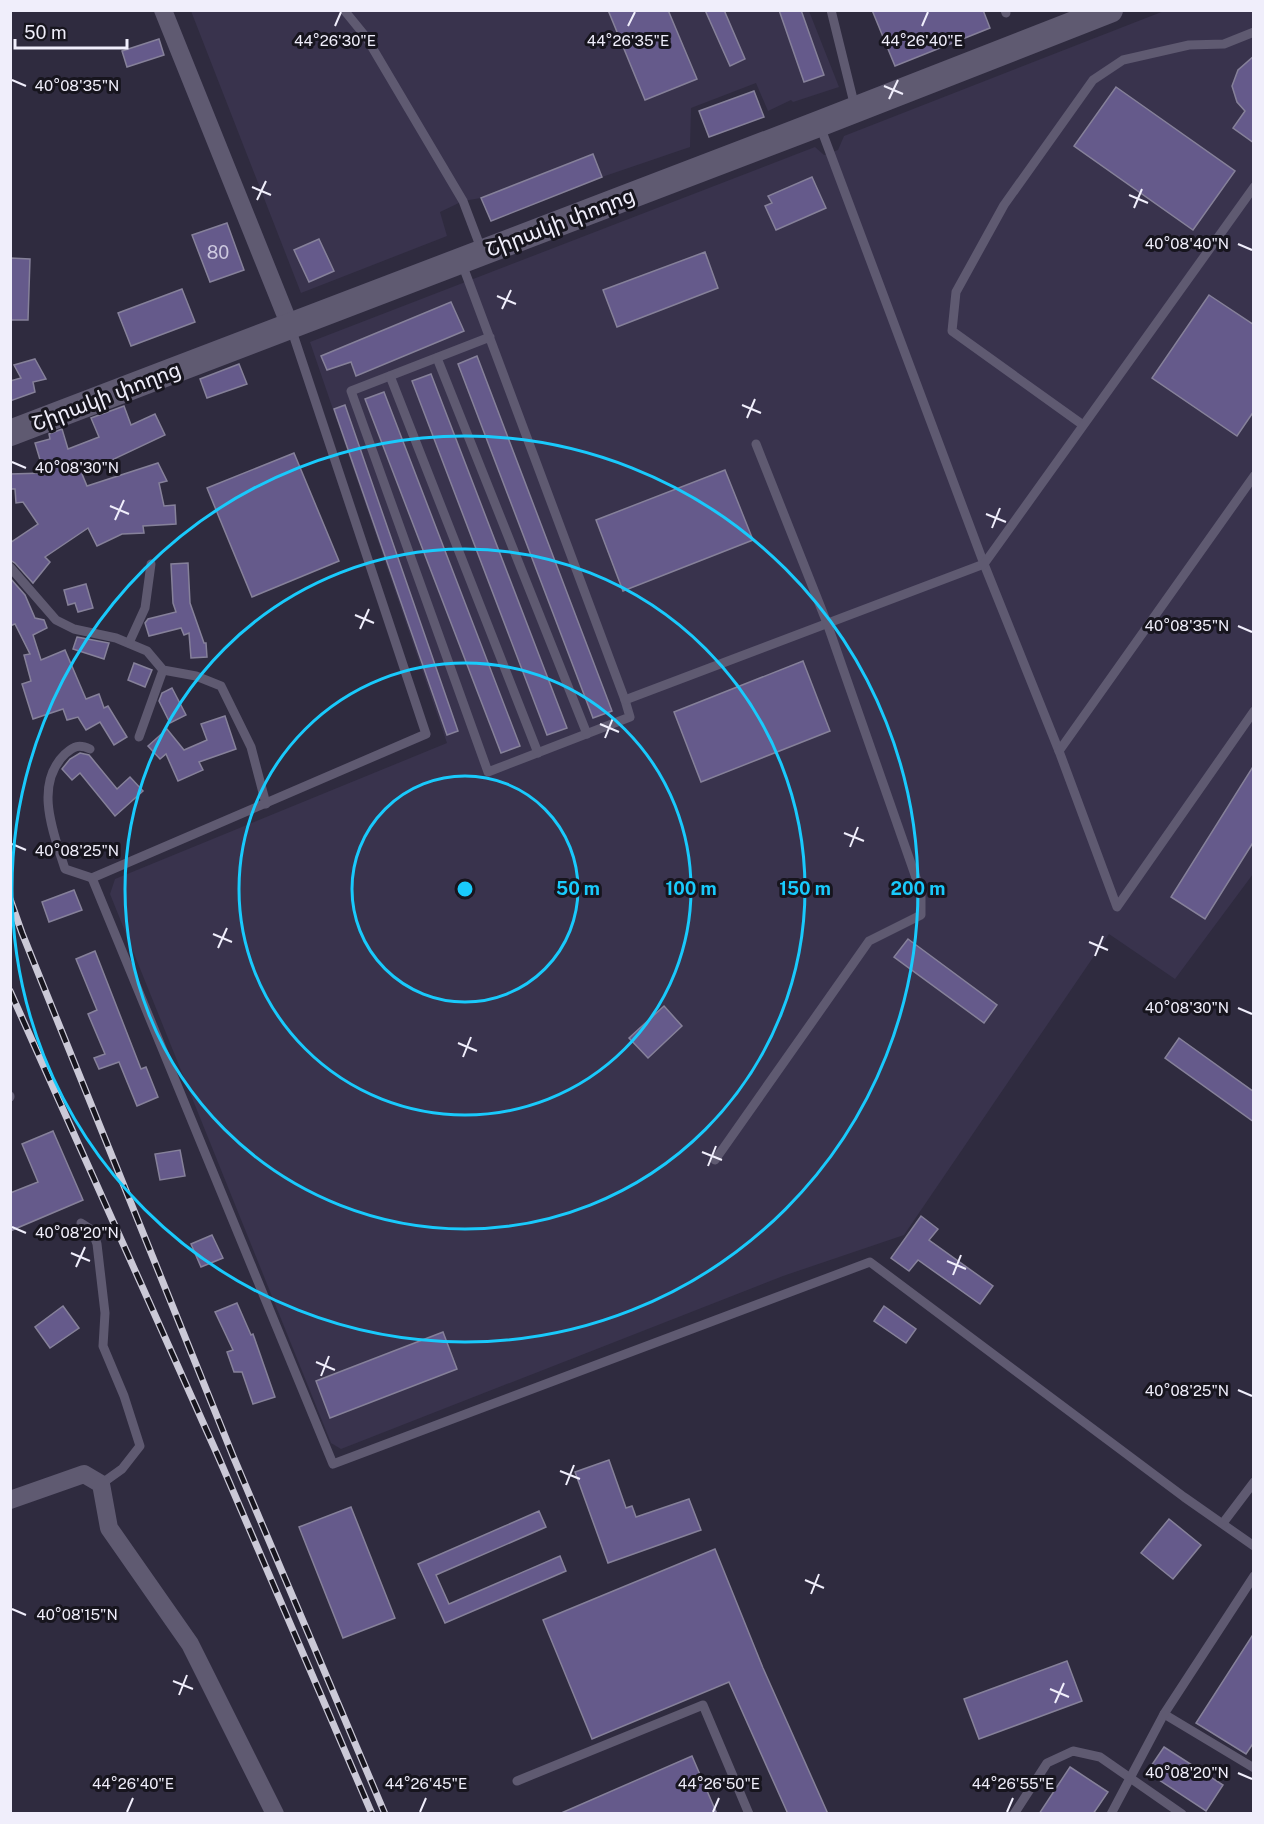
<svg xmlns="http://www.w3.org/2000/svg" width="1264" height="1824" viewBox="0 0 1264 1824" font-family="'Public Sans','Noto Sans Armenian',sans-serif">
	<rect width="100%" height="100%" fill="#2f2b3f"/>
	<g fill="#39334d">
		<polygon points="191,11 809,11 839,87 793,102 791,100 768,111 756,83 691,108 690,147 602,177 491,221 481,198 463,201 440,212 447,236 301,293"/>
		<polygon points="1164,11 1253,11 1253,874 1175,979 1109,934 904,1235 783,1276 341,1449 331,1443 110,894 115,879 447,743 310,342 815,147 824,155 838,150 844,136"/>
	</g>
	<g fill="#655a8b" stroke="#86819a" stroke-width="1.5">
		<polygon points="608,10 668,10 697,79 645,100"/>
		<polygon points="705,10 724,10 745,59 730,66"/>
		<polygon points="779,10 801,10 824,75 804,82"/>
		<polygon points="872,10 983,10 990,28 895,66"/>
		<polygon points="159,39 164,55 127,67 122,51"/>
		<polygon points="1254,56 1254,143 1233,128 1245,111 1237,102 1232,86 1238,70"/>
		<polygon points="1116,87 1235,171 1193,230 1074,146"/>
		<polygon points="754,91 764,117 709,137 699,111"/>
		<polygon points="593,154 602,177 491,221 481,198"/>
		<polygon points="812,177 826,208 776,230 765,206 772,203 768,196"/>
		<polygon points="227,223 244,270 210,282 192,235"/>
		<polygon points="319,239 334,271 309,282 294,250"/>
		<polygon points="705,252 718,288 617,327 603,290"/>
		<polygon points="10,258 30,259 28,320 10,320"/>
		<polygon points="182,289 195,322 131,346 118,313"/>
		<polygon points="1209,295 1254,325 1254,411 1237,436 1152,378"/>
		<polygon points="451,302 464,331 356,376 351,362 327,370 321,356"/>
		<polygon points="477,356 612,711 593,718 458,364"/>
		<polygon points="35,359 46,379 33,382 35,392 10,401 10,381 21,378 14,365"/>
		<polygon points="239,364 247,384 207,398 200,379"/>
		<polygon points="431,374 567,728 547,735 412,381"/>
		<polygon points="384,392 520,746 501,753 365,399"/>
		<polygon points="345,405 458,731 447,735 334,409"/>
		<polygon points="124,406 131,425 155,414 165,435 82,474 87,486 158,463 167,481 159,483 164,506 175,505 176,524 143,526 144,533 122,534 97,546 88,528 45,557 50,562 33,583 15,563 10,560 10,543 38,524 23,502 16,503 15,489 10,489 10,474 44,473 35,443 50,439 49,434 62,429 68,449 99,437 91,418"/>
		<polygon points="294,453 339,561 252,597 207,488"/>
		<polygon points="725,470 753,540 623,591 596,520"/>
		<polygon points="188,563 190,603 204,643 206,643 207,657 191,658 189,633 184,635 181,628 149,636 145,623 148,619 176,612 173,603 171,564"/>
		<polygon points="10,578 25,595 35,618 44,620 47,628 33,635 41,660 65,650 86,699 99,694 104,708 108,706 127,737 114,745 100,722 86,730 78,717 67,720 63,709 33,719 22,684 31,681 24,655 30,654 15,624 10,626"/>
		<polygon points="86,584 93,608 78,612 75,603 68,605 64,590"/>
		<polygon points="77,637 109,643 104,659 73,649"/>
		<polygon points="803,661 830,731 701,782 674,712"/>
		<polygon points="134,663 152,670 145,687 128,680"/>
		<polygon points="172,688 186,715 170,723 159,701 162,693"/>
		<polygon points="225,716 236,749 199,762 203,770 178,781 166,754 160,759 148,746 167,729 184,750 207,740 201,724"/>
		<polygon points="80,753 89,755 117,789 130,777 143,791 115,816 80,773 72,780 62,769 70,759"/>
		<polygon points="1254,765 1254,841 1205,919 1171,897"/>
		<polygon points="74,890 82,910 49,922 42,902"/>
		<polygon points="908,939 997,1005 984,1023 894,957"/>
		<polygon points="95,951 141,1069 146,1067 158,1097 137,1106 119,1062 99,1069 94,1058 105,1054 88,1014 97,1010 76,959"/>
		<polygon points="664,1006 682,1026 648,1058 629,1038"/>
		<polygon points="1179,1038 1254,1092 1254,1122 1165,1058"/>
		<polygon points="53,1131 83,1200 10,1231 10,1193 38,1182 22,1144"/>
		<polygon points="180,1150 185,1176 160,1180 155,1154"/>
		<polygon points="921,1216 938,1229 929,1240 993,1286 980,1304 918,1260 909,1271 891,1258"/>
		<polygon points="212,1235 223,1258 201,1267 191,1244"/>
		<polygon points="237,1303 251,1335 253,1334 275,1397 253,1404 242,1372 234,1372 227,1352 233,1350 215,1312"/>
		<polygon points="63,1306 79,1328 50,1348 35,1327"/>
		<polygon points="884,1306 916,1329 906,1343 874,1321"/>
		<polygon points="443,1332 457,1369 330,1418 316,1381"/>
		<polygon points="609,1460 626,1508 632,1506 636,1517 689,1499 701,1530 608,1563 575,1472"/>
		<polygon points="351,1507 395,1618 343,1638 299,1527"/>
		<polygon points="539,1511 546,1527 436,1575 449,1604 560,1556 566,1571 445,1623 418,1564"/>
		<polygon points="1169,1519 1201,1545 1173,1579 1141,1553"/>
		<polygon points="715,1549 763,1668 828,1814 788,1814 729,1682 592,1739 543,1620"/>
		<polygon points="1254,1633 1254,1742 1246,1754 1196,1723"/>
		<polygon points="1067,1661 1082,1701 979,1739 964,1699"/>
		<polygon points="1164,1747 1223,1785 1206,1811 1147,1772"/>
		<polygon points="692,1756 717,1814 559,1814"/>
		<polygon points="1070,1767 1108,1792 1093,1814 1039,1814"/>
	</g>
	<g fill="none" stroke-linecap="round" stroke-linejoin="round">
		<g stroke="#5f5a71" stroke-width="9">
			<polyline points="344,10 366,37 463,201 482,251"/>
			<polyline points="831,10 855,107"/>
			<polyline points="1005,10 1006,13"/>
			<polyline points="820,126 984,564 1059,751 1117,907 1254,711"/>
			<polyline points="461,261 625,700 630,717 488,772 351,391 490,337"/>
			<polyline points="437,358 587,734"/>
			<polyline points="390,376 538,753"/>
			<polyline points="1083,425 952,331 956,292 1004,205 1093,80 1123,60 1189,45 1224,44 1254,32"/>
			<polyline points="10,567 56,620 74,629 116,638 147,651 163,670 196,676 221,686 251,747 266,804"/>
			<polyline points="129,643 145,608 151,564"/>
			<polyline points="625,700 984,564 1254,187"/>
			<polyline points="139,737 163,670"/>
			<path d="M 90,749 C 79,744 74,746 65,754 C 33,785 54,834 65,869 L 92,878 L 426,734 L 291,328"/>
			<polyline points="1059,751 1254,476"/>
			<polyline points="92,878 333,1464 870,1262 1184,1497 1254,1546"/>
			<polyline points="10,1096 10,1097"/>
			<polyline points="715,1160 869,941 921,915 921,892 827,623 756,444"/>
			<polyline points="81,1223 92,1230 97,1244 105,1313 103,1346 124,1396 140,1446 122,1469 101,1484"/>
			<polyline points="1223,1523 1254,1482"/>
			<polyline points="1164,1714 1254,1768"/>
			<polyline points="517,1781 703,1705 749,1814"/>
			<polyline points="1014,1814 1047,1763 1073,1751 1100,1757 1182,1814"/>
			<polyline points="1111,1814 1164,1714 1254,1576"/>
		</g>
		<g stroke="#5f5a71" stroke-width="18">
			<polyline points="163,10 290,326"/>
			<polyline points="10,1500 84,1474 101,1484 109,1528 190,1644 275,1814"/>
		</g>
		<polyline stroke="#5f5a71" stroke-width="26" points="10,433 821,123 1110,10"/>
		<defs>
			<g id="rail">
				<polyline points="10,899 22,933 233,1456 385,1814"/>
				<polyline points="10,991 218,1456 372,1814"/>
			</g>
		</defs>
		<use href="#rail" stroke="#cbc9d7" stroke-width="7"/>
		<use href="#rail" stroke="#17151e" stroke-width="4.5" stroke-dasharray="14" stroke-linecap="butt"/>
	</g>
	<path fill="none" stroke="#f0eefb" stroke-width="2" d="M 335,26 L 341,12M 628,26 L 635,12M 922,26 L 928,12M 12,80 L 26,86M 884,86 L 903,94M 889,99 L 898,80M 252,187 L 271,195M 1129,195 L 1148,203M 257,200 L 266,181M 1134,208 L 1142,189M 1238,244 L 1252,250M 497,296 L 516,304M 502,309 L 511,290M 742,405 L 761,413M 747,418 L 755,399M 12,462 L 26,468M 110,506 L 129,514M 986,514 L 1006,522M 115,520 L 124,500M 992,528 L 1000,508M 355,615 L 374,623M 1238,626 L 1252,632M 360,629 L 369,609M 600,724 L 619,732M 605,738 L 613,718M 844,833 L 864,841M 12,844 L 26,850M 850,847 L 858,827M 213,934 L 232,942M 1089,942 L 1108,950M 218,948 L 227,928M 1095,956 L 1103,936M 1238,1008 L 1252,1014M 458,1043 L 477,1051M 463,1057 L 471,1037M 702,1152 L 722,1160M 708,1166 L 716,1146M 12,1227 L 26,1233M 71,1253 L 90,1261M 947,1261 L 966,1269M 76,1267 L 85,1247M 953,1275 L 961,1255M 316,1362 L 335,1370M 321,1376 L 329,1356M 1238,1390 L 1252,1396M 560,1471 L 580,1479M 566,1485 L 574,1465M 805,1580 L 824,1588M 811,1594 L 819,1574M 12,1609 L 26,1615M 173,1681 L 193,1689M 1050,1689 L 1069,1697M 179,1695 L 187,1675M 1055,1703 L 1064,1683M 1238,1773 L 1252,1779M 127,1812 L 133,1798M 420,1812 L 426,1798M 713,1812 L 719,1798M 1007,1812 L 1013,1798"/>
	<g fill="none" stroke="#19cafc" stroke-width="3">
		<circle cx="465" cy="889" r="113"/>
		<circle cx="465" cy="889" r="226"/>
		<circle cx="465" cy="889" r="340"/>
		<circle cx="465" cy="889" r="453"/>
	</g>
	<g text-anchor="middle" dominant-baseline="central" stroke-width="6" stroke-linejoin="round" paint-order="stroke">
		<g font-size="18" fill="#cdc9df">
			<text x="218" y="252">80</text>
		</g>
		<g font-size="21" fill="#f0eefb" stroke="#17151e">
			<text transform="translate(560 222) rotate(-21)">Շիրակի փողոց</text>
			<text transform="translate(106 396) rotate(-21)">Շիրակի փողոց</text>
		</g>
	</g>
	<g font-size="15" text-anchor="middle" fill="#f0eefb" stroke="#17151e" stroke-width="6" stroke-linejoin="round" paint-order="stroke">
		<text x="335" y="46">44°26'30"E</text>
		<text x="628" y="46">44°26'35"E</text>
		<text x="922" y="46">44°26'40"E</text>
		<text x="77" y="91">40°08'35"N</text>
		<text x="1187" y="249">40°08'40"N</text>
		<text x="77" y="473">40°08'30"N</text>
		<text x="1187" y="631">40°08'35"N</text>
		<text x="77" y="856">40°08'25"N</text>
		<text x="1187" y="1013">40°08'30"N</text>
		<text x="77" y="1238">40°08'20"N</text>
		<text x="1187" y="1396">40°08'25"N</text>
		<text x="77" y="1620">40°08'15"N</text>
		<text x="1187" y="1778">40°08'20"N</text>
		<text x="133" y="1789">44°26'40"E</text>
		<text x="426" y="1789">44°26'45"E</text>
		<text x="719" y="1789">44°26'50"E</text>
		<text x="1013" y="1789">44°26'55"E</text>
	</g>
	<circle cx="465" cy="889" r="9" fill="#19cafc" stroke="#17151e" stroke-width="3"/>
	<g font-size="18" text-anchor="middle" font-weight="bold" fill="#19cafc" stroke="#17151e" stroke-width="6" stroke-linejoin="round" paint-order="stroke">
		<text x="578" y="895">50 m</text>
		<text x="691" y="895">100 m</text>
		<text x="805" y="895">150 m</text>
		<text x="918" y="895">200 m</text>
	</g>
	<rect width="1264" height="1824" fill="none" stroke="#f0eefb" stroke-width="24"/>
	<path d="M15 39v9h112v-9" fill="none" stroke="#f0eefb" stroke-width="3"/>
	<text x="24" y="39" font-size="18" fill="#f0eefb" stroke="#17151e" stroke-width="4.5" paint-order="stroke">50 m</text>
</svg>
